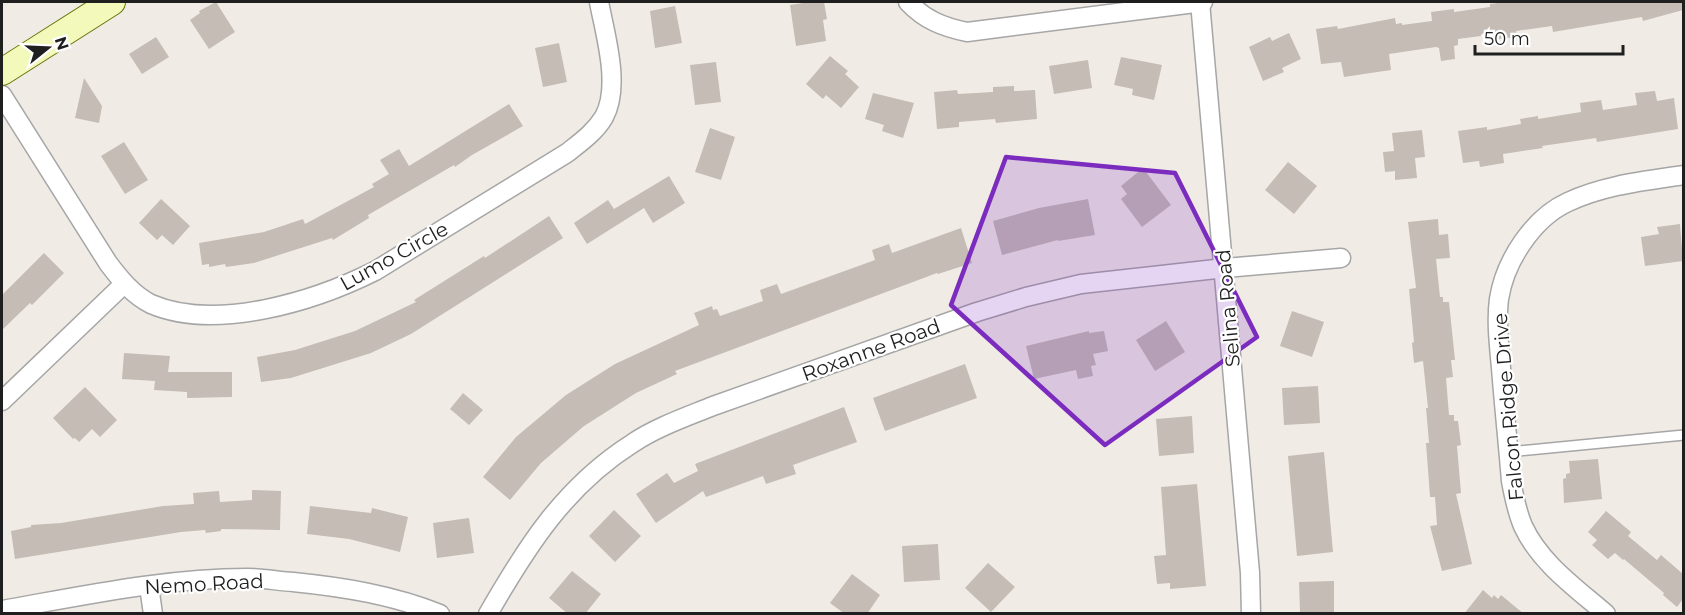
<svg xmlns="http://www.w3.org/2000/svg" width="1685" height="615" viewBox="0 0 1685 615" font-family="Montserrat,sans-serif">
<rect width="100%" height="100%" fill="#f0ece5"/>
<g fill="#c4bcb5">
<polygon points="216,2 235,32 209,49 190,20 200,13 199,11"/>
<polygon points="810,2 824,2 827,19 823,20 826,41 796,46 790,5"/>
<polygon points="1506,2 1683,2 1683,10 1643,21 1642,17 1553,32 1552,26 1516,31 1517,37 1497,39 1496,34 1458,39 1458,45 1454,46 1455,59 1441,61 1439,48 1436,47 1389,54 1391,70 1344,77 1341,62 1321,64 1316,29 1337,26 1338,29 1395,18 1396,24 1402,23 1402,25 1432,21 1431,12 1454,9 1454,12 1490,7 1490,4"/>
<polygon points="675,6 682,43 655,48 650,11"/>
<polygon points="1289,33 1301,59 1282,68 1284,72 1263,81 1249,47 1270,37 1272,41"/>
<polygon points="156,37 169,57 142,74 129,54"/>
<polygon points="559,43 567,82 543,87 535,48"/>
<polygon points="830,56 848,71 845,74 859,87 841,108 826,95 823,99 806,84"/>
<polygon points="1121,57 1162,65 1154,100 1132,95 1133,89 1114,85"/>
<polygon points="1088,60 1092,88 1054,94 1049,66"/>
<polygon points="716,62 721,102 695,105 690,65"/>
<polygon points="84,78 102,106 99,123 75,118"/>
<polygon points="1014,86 1014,91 1035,90 1037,119 996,123 995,119 959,122 959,127 937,129 934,92 957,90 958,94 993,92 993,87"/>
<polygon points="1655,91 1657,101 1674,98 1678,129 1597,142 1596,138 1542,146 1543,148 1503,154 1504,163 1480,167 1479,161 1463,163 1458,131 1487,127 1487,130 1521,124 1520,119 1538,116 1538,119 1581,112 1580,103 1601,100 1603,110 1637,105 1635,93"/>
<polygon points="873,93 914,103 903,138 882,131 884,125 865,119"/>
<polygon points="509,104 523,126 472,155 455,167 454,165 368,215 369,218 333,240 332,238 254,263 226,267 225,264 209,267 209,264 202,265 199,243 264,232 303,219 305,224 374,187 372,184 389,174 380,160 399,149 409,166"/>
<polygon points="710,128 735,137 721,180 695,172"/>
<polygon points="1422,130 1425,157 1415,158 1417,178 1395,180 1395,171 1385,172 1383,152 1394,151 1392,133"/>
<polygon points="124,142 148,180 125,194 101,156"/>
<polygon points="1288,162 1317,186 1294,214 1265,190"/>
<polygon points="1143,168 1171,205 1142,227 1121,199 1127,194 1121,186"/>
<polygon points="669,176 685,203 653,223 644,208 587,244 574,223 608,200 614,209"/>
<polygon points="161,199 190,226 173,245 162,235 157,240 139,223"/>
<polygon points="1088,199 1095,235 1058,241 1058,240 1002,255 993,221 1039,208"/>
<polygon points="549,216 563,238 411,334 371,353 291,378 261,382 257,357 295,350 355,331 416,302 414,300 484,256 485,258"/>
<polygon points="1438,219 1439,235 1448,234 1450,258 1436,259 1440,297 1443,297 1443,302 1449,302 1455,360 1451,360 1453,377 1446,378 1449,415 1454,415 1454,421 1458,421 1461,445 1457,446 1461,493 1456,494 1472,564 1442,571 1430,526 1437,525 1435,497 1430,497 1426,443 1429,443 1426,408 1428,408 1423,361 1414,363 1412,343 1414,342 1409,289 1416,288 1408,222"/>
<polygon points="1680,224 1683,261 1645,266 1641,237 1659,234 1657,227"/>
<polygon points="961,228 972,263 938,274 937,273 675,371 677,374 636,393 584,426 541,463 510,500 483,477 516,437 566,395 615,364 699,325 694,313 712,306 713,310 717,309 720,316 763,301 760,290 777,284 781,294 875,260 872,250 889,244 892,253"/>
<polygon points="44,253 64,273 32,305 30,303 2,330 2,295"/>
<polygon points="1292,311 1324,322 1312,357 1280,346"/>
<polygon points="1166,321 1185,352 1155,371 1136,340"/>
<polygon points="1089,331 1089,333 1104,331 1108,351 1093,354 1096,365 1091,366 1093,376 1078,379 1076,370 1034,379 1026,346"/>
<polygon points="124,353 170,356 168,372 232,372 232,397 187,398 187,392 154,390 155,381 122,379"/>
<polygon points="965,364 977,398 885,431 873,398"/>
<polygon points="1318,386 1320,423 1284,425 1282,388"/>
<polygon points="85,387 117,420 100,437 92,429 79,442 75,438 73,439 53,418"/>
<polygon points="463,393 483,410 469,425 450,409"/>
<polygon points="844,407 857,442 793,465 796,474 766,484 763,476 706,497 703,491 656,523 636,494 667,473 674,483 698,471 695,464"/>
<polygon points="1192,416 1194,453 1159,456 1156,419"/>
<polygon points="1324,452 1333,552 1297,556 1288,456"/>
<polygon points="1598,459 1602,499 1564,503 1563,479 1566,478 1566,474 1570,473 1569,461"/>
<polygon points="1197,484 1206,586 1170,589 1170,583 1157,584 1154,556 1166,555 1161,487"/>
<polygon points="252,490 281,491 280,530 221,529 221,531 206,533 205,530 181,532 15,559 11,531 31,527 31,525 61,523 163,506 194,504 193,493 219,491 220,502 252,500"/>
<polygon points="310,506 371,513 372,508 408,517 400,552 349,539 307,534"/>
<polygon points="614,510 641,536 615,562 589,536"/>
<polygon points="1606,511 1631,532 1628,536 1657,560 1661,555 1683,574 1683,599 1677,607 1663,595 1664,593 1624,559 1623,560 1615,553 1608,559 1592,545 1597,540 1588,532"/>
<polygon points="469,518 474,553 437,558 433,523"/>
<polygon points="938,544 940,580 904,582 902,546"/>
<polygon points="988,563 1015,587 991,612 965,588"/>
<polygon points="572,571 601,594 585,614 568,614 549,598"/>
<polygon points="852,574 880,595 867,614 845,614 830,603"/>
<polygon points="1334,581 1334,614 1300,614 1299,582"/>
<polygon points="1483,590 1492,598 1494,595 1498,599 1501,595 1524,614 1464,614"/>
</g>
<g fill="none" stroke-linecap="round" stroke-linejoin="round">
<defs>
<polyline id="lane" points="1508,452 1684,435"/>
<g id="street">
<path d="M908,2C925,20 943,27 967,32L1203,2"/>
<polyline points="1200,2 1250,573 1251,614"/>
<path d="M2,95L108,263C120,279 133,295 151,304C216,332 315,301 375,271L567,153C581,142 595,132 604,117C621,86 605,34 599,2"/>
<polyline points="2,401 124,284"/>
<polyline points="149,586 153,614"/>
<path d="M2,610C82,596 165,578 247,578C262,578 278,581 293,582C343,587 393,595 440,614"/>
<path d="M488,614C527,546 565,486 633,443C657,427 686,417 713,406L977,312L1026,297L1081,284L1225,268L1341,258"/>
<path d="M1606,614C1576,588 1540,563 1523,526C1517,512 1514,497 1511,481C1508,444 1504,406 1501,368C1499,346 1496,321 1499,299C1505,261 1533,218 1568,202C1604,185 1644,181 1684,175"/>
</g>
<polyline id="secondary" points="2,72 112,2"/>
</defs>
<use href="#lane" stroke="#a6a6a6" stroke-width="12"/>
<use href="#street" stroke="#a6a6a6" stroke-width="21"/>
<use href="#secondary" stroke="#667507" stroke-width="28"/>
<use href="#lane" stroke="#fff" stroke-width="9"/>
<use href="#street" stroke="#fff" stroke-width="18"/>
<use href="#secondary" stroke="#f3f8bb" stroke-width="26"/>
</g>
<path fill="#7b2cbf" fill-opacity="0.2" stroke="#7b2cbf" stroke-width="4.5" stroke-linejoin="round" d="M1006,157L1175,173L1257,337L1105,445L951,305Z"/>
<g text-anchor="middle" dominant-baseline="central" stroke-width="4.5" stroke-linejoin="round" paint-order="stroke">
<g font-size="20" fill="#1f1f1f" stroke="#fff">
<text transform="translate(394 256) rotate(-29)">Lumo Circle</text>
<text transform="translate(1228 308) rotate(-95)">Selina Road</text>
<text transform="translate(871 350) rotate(-20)">Roxanne Road</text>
<text transform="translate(1508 407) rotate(-95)">Falcon Ridge Drive</text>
<text transform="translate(204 584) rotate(-3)">Nemo Road</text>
</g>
</g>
<rect width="1685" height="615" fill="none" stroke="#1f1f1f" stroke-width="6"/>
<g transform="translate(48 48) rotate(72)" stroke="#ffffff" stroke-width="4.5" paint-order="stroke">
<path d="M0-4.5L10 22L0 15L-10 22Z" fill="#1f1f1f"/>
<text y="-9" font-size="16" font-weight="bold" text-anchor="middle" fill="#1f1f1f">N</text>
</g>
<path d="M1475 45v9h148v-9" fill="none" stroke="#1f1f1f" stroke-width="3"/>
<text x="1484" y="45" font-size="18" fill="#1f1f1f" stroke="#ffffff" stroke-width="4.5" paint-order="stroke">50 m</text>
</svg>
